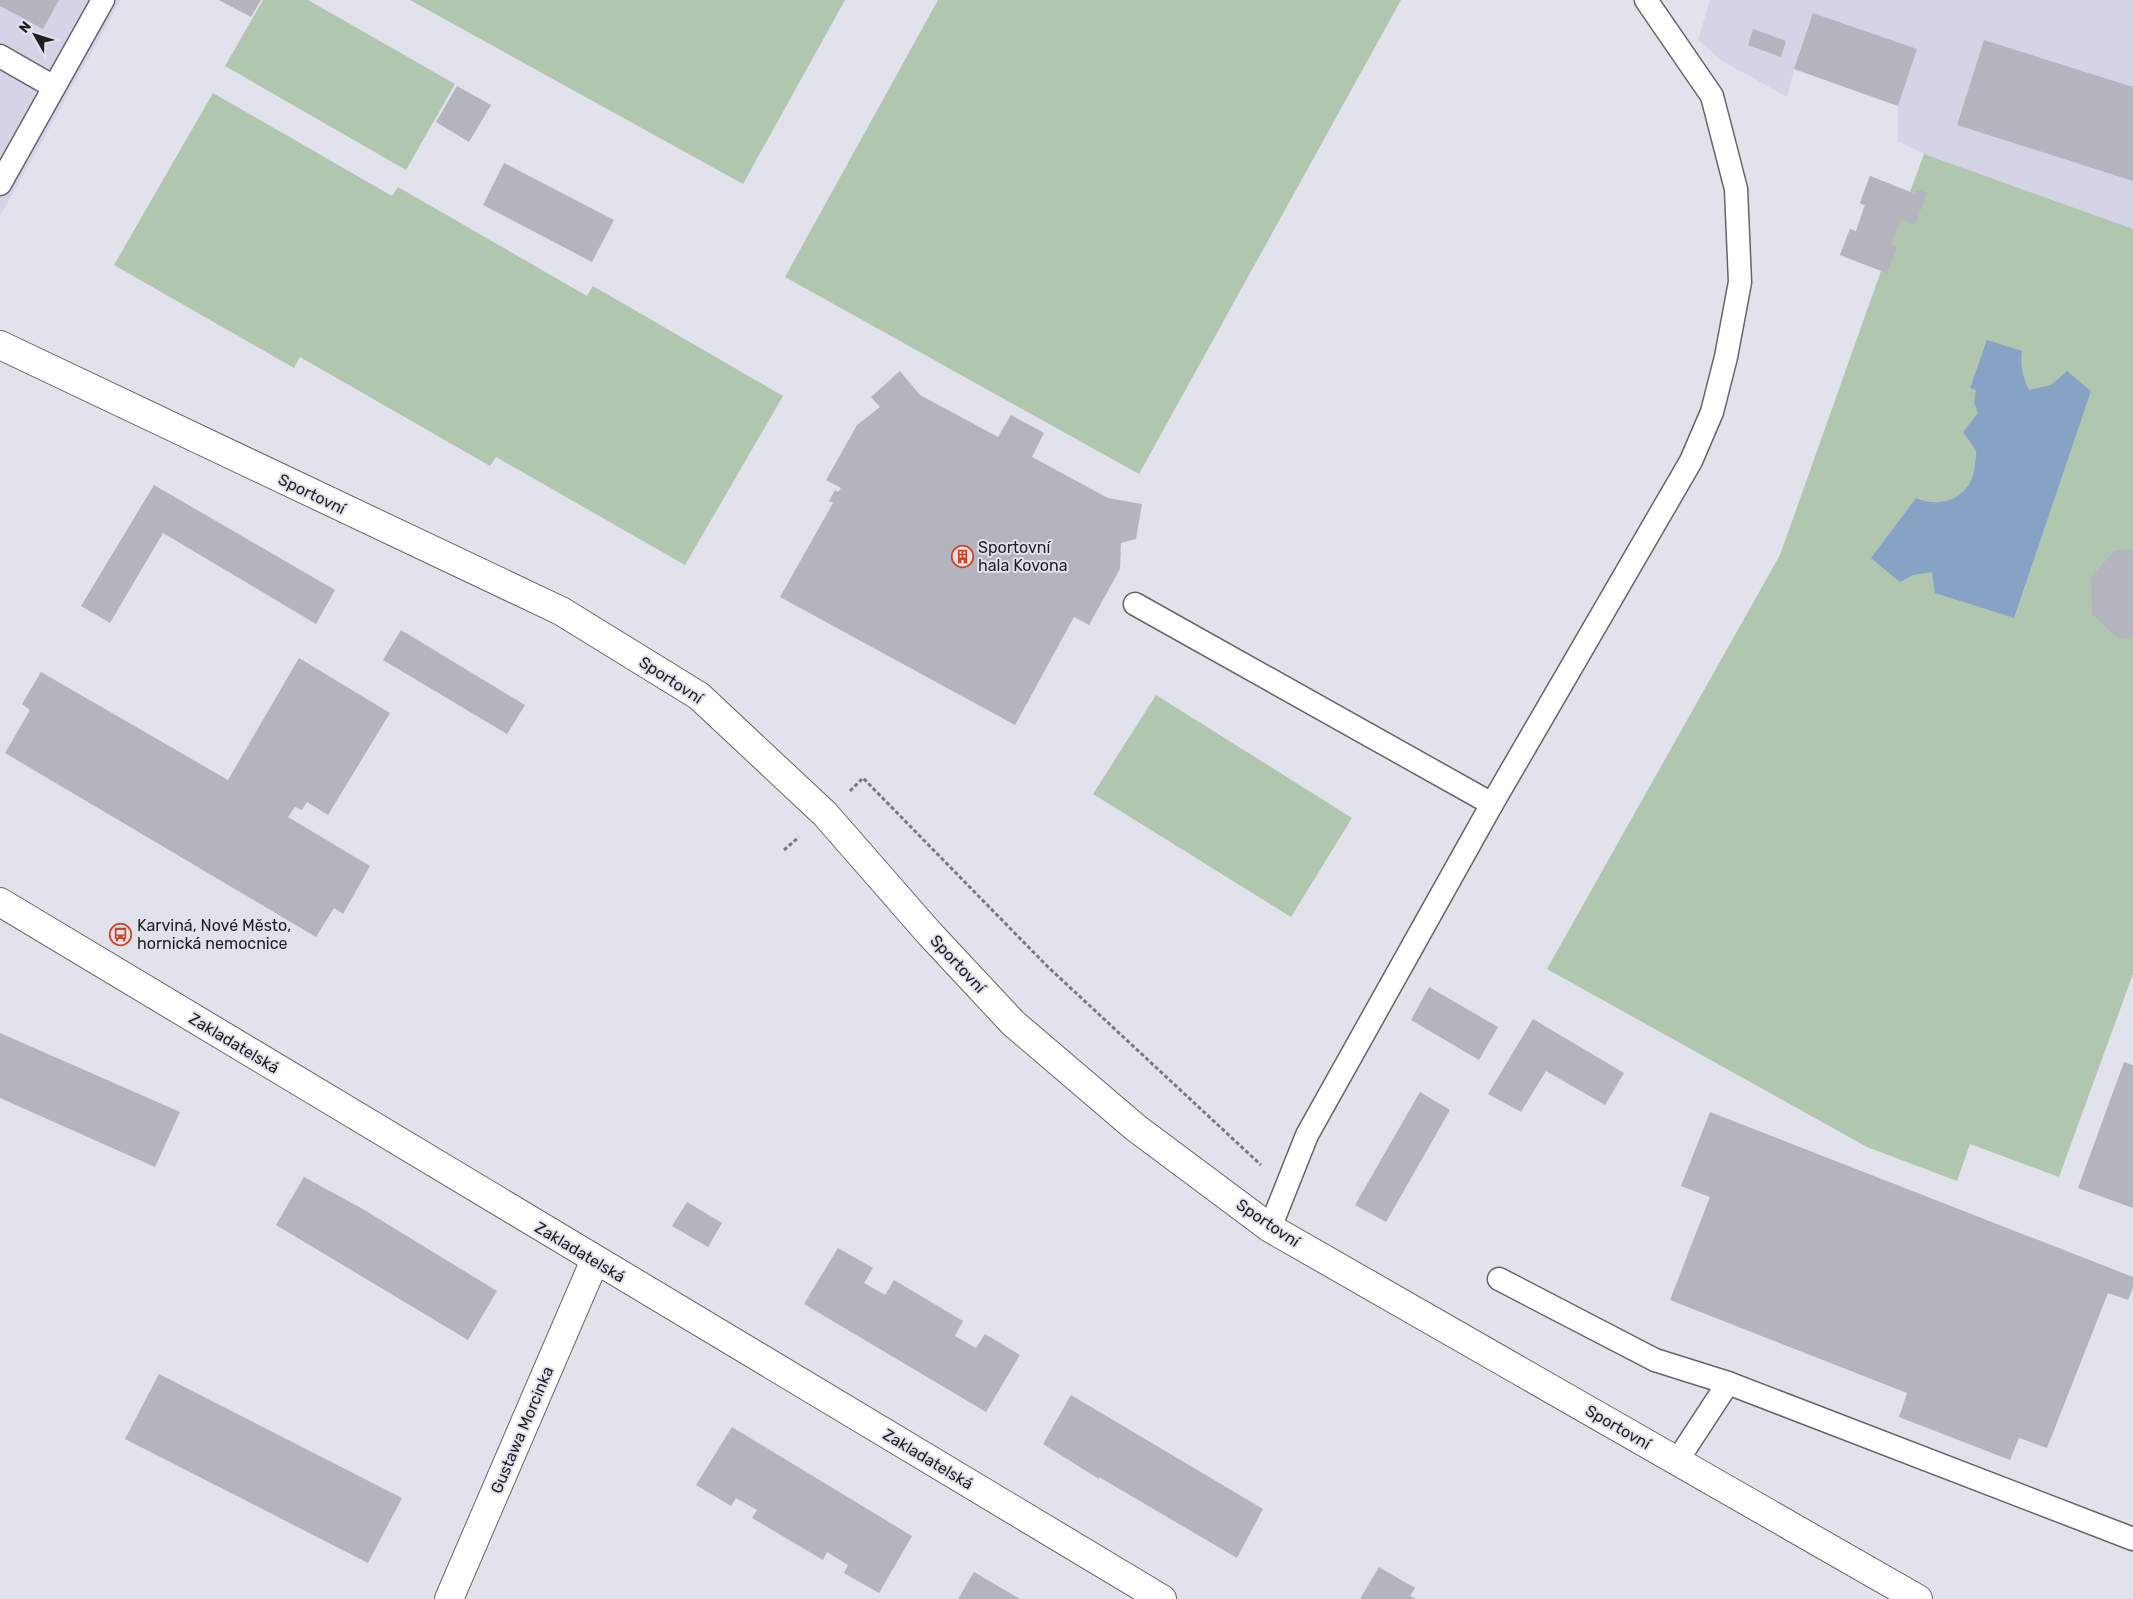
<svg xmlns="http://www.w3.org/2000/svg" width="2133" height="1599" viewBox="0 0 2133 1599" font-family="Rubik,sans-serif">
<rect width="100%" height="100%" fill="#e2e2ed"/>
<g fill="#d5d4e7">
<polygon points="0,0 121,0 0,216"/>
<polygon points="1710,0 2133,0 2133,230 1924,154 1898,141 1898,106 1794,69 1787,97 1722,61 1698,40"/>
</g>
<g fill="#b0c6ae">
<polygon points="263,0 308,0 455,84 406,170 225,66"/>
<polygon points="410,0 845,0 743,184"/>
<polygon points="938,0 1401,0 1139,474 785,277"/>
<polygon points="213,93 392,196 398,187 587,296 593,286 783,396 685,565 496,457 490,466 300,357 294,368 114,265"/>
<polygon points="1924,154 2133,229 2133,974 2059,1177 1970,1144 1957,1181 1867,1147 1547,969 1780,555 1881,271 1840,255 1850,229 1856,231 1865,205 1860,203 1870,176 1910,192"/>
<polygon points="1156,695 1352,818 1291,917 1093,794"/>
</g>
<path fill="#86a3c5" d="M1987,340L2022,351C2020,366 2023,377 2029,390L2051,385L2067,371L2091,391L2014,618L1935,593L1932,572L1913,575L1900,582L1871,558L1916,498C1944,510 1973,496 1975,464C1975,461 1977,455 1976,452C1974,446 1967,438 1963,432L1978,413L1974,402L1976,390L1970,388Z"/>
<g fill="#b4b4be">
<polygon points="0,0 59,0 43,29 0,6"/>
<polygon points="219,0 261,0 251,17"/>
<polygon points="1813,13 1917,49 1898,106 1794,69"/>
<polygon points="1753,29 1786,41 1781,57 1748,45"/>
<polygon points="1984,40 2133,87 2133,181 1957,125"/>
<polygon points="457,86 491,105 469,142 436,122"/>
<polygon points="504,163 614,220 592,262 483,205"/>
<polygon points="1870,176 1915,194 1917,189 1927,193 1915,225 1901,219 1891,245 1897,247 1887,273 1840,255 1850,229 1856,232 1865,205 1860,203"/>
<polygon points="900,371 920,395 998,437 1011,415 1044,433 1032,457 1108,498 1142,504 1136,539 1121,543 1120,569 1089,625 1074,617 1015,725 780,597 833,503 829,501 835,490 838,492 841,488 826,480 857,425 880,407 871,397"/>
<polygon points="154,485 335,590 316,624 163,533 110,623 81,606"/>
<polygon points="2115,550 2133,550 2133,638 2119,639 2092,614 2091,577"/>
<polygon points="401,630 525,705 507,734 383,660"/>
<polygon points="299,658 390,713 328,815 307,802 302,810 295,807 288,817 370,866 343,914 334,908 316,937 5,753 30,710 22,704 41,672 228,780"/>
<polygon points="1429,987 1498,1027 1479,1060 1411,1020"/>
<polygon points="1533,1019 1624,1073 1605,1105 1546,1071 1521,1112 1488,1094"/>
<polygon points="0,1033 180,1112 155,1167 0,1098"/>
<polygon points="2124,1062 2133,1065 2133,1208 2078,1188"/>
<polygon points="1420,1092 1450,1110 1386,1222 1355,1205"/>
<polygon points="1710,1112 2133,1277 2133,1288 2128,1300 2108,1293 2047,1448 2019,1438 2010,1460 1899,1417 1907,1393 1670,1300 1710,1197 1681,1186"/>
<polygon points="304,1177 361,1208 497,1291 468,1340 276,1225"/>
<polygon points="687,1202 722,1223 708,1247 672,1226"/>
<polygon points="838,1248 873,1268 864,1283 885,1295 894,1280 963,1321 955,1336 976,1348 985,1334 1020,1355 986,1412 804,1304"/>
<polygon points="159,1374 402,1498 368,1563 125,1439"/>
<polygon points="1071,1395 1263,1509 1237,1558 1099,1477 1099,1479 1043,1444"/>
<polygon points="732,1427 912,1536 879,1593 844,1573 848,1565 827,1552 823,1560 752,1518 757,1510 736,1498 731,1506 696,1485"/>
<polygon points="1379,1567 1415,1588 1410,1596 1416,1599 1360,1599"/>
<polygon points="974,1572 1020,1599 958,1599"/>
</g>
<g fill="none" stroke-linecap="round" stroke-linejoin="round">
<defs>
<g id="service">
<polyline points="0,56 54,87"/>
<polyline points="0,184 103,0"/>
<polyline points="1135,604 1492,804"/>
<polyline points="1270,1228 1307,1135 1492,804 1691,461 1712,412 1726,357 1740,282 1736,189 1712,96 1646,0"/>
<polyline points="1499,1279 1655,1360 1728,1383 2133,1539"/>
<polyline points="1677,1461 1728,1383"/>
</g>
<g id="minor">
<polyline points="0,345 561,611 699,696 825,814 929,933 1013,1023 1136,1128 1270,1228 1918,1599"/>
<polyline points="0,902 1162,1599"/>
<polyline points="449,1599 595,1260"/>
</g>
</defs>
<use href="#service" stroke="#64646d" stroke-width="25"/>
<use href="#minor" stroke="#64646d" stroke-width="30"/>
<g stroke="#78787f" stroke-width="3" stroke-dasharray="4 2.5" stroke-linecap="butt">
<polyline points="850,791 863,778 1047,966 1261,1165"/>
<polyline points="784,850 799,837"/>
</g>
<use href="#service" stroke="#fff" stroke-width="22"/>
<use href="#minor" stroke="#fff" stroke-width="28"/>
</g>
<defs>
<symbol id="building-ring" viewBox="-11 -11 22 22"><circle r="9.5" fill="#e2e2ed" stroke="#cf4524" stroke-width="1.5"/><path d="M-4-6H4V6H1V3H-1V6H-4ZM-2.5-4.3h1.7v1.8h-1.7ZM.8-4.3h1.7v1.8H.8ZM-2.5-1h1.7V.8h-1.7ZM.8-1h1.7V.8H.8Z" fill="#cf4524"/></symbol>
<symbol id="bus-ring" viewBox="-11 -11 22 22"><circle r="9.5" fill="#e2e2ed" stroke="#cf4524" stroke-width="1.5"/><path d="M-5-6H5V4H4V6H2V4H-2V6H-4V4H-5ZM-3.5-4V0h7V-4ZM-3.5 1.2v1.5H-2V1.2ZM2 1.2v1.5H3.5V1.2Z" fill="#cf4524"/></symbol>
</defs>
<g fill-rule="evenodd">
<use href="#building-ring" x="950" y="544" width="25" height="25"/>
<use href="#bus-ring" x="108" y="922" width="25" height="25"/>
</g>
<g text-anchor="middle" dominant-baseline="central" stroke-width="4" stroke-linejoin="round" paint-order="stroke">
<g font-size="16" fill="#1f1f23" stroke="#e2e2ed">
<text transform="translate(312 494) rotate(26)">Sportovní</text>
<text transform="translate(671 680) rotate(33)">Sportovní</text>
<text transform="translate(958 964) rotate(47)">Sportovní</text>
<text transform="translate(234 1043) rotate(31)">Zakladatelská</text>
<text transform="translate(1268 1223) rotate(34)">Sportovní</text>
<text transform="translate(580 1252) rotate(31)">Zakladatelská</text>
<text transform="translate(1618 1427) rotate(30)">Sportovní</text>
<text transform="translate(522 1430) rotate(-67)">Gustawa Morcinka</text>
<text transform="translate(928 1459) rotate(31)">Zakladatelská</text>
</g>
<g font-size="16" fill="#1f1f23" stroke="#e2e2ed" text-anchor="start">
<text x="978" y="547">Sportovní<tspan x="978" dy="18">hala Kovona</tspan></text>
<text x="137" y="925">Karviná, Nové Město,<tspan x="137" dy="18">hornická nemocnice</tspan></text>
</g>
</g>
<g transform="translate(35 35) rotate(309)" stroke="#e2e2ed" stroke-width="4" paint-order="stroke">
<path d="M0-4L9 19L0 12L-9 19Z" fill="#1f1f23"/>
<text y="-8" font-size="14" font-weight="bold" text-anchor="middle" fill="#1f1f23">N</text>
</g>
</svg>
